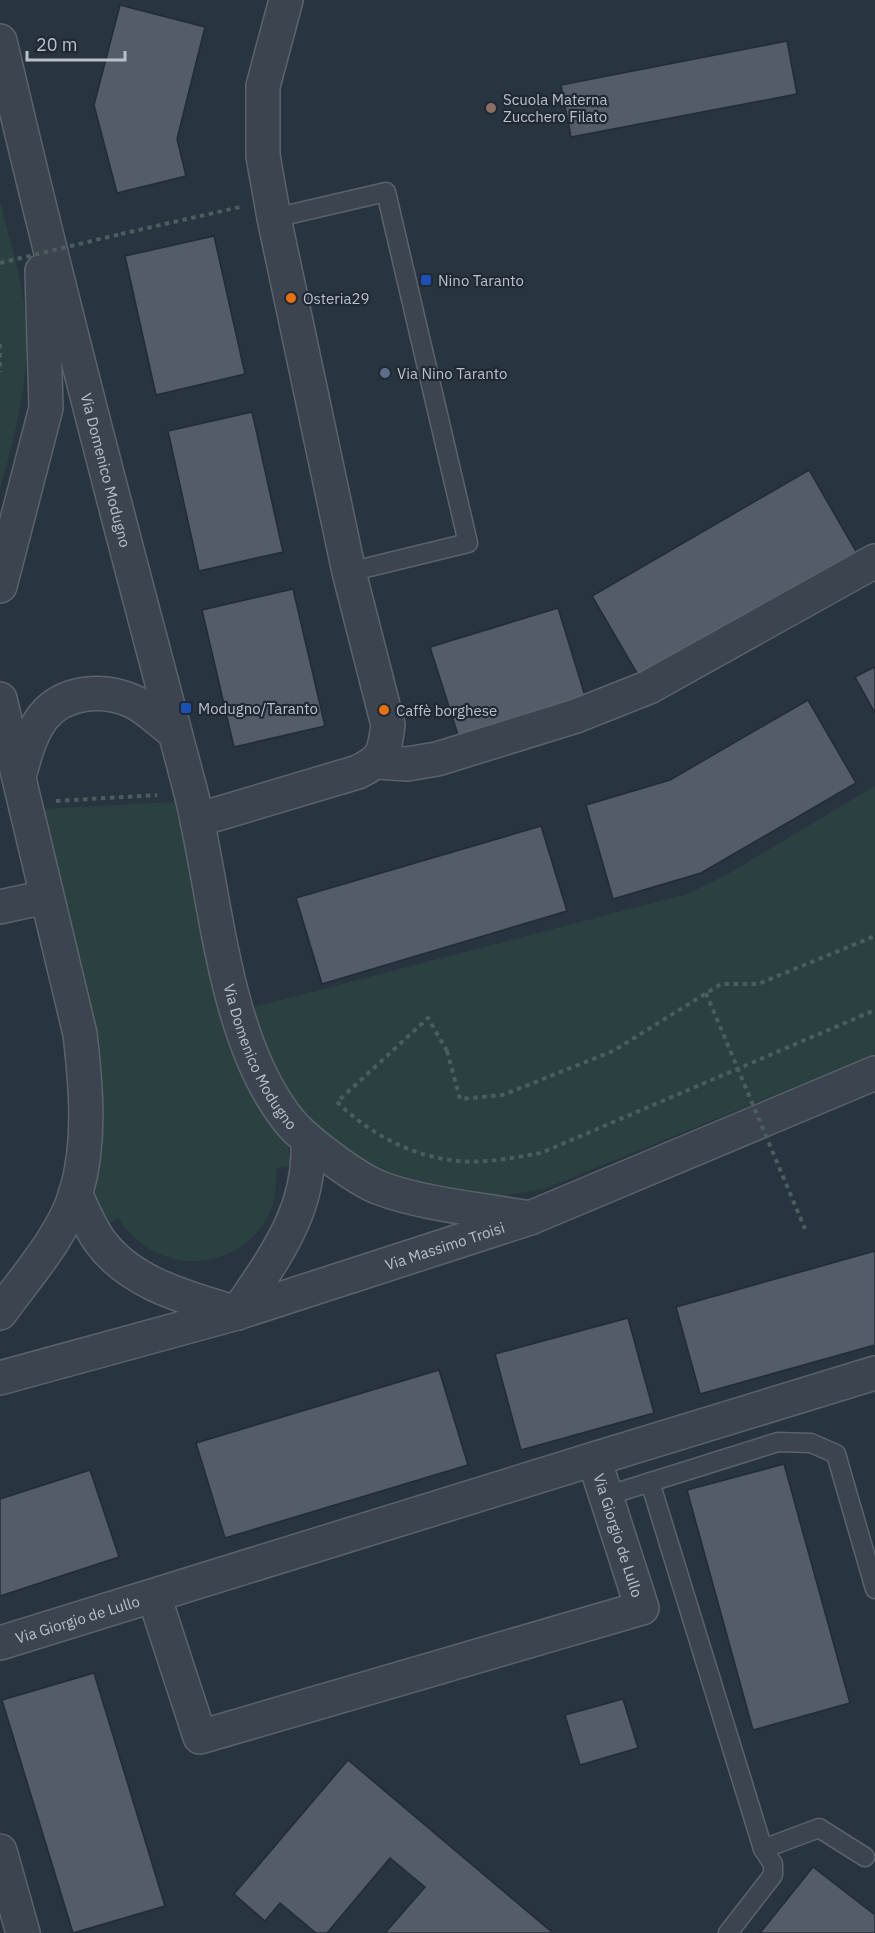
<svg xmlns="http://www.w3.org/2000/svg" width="875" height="1933" viewBox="0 0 875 1933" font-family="'IBM Plex Sans',sans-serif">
<rect width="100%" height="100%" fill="#28343f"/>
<g fill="#2b4141">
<path d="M0,200C8,234 19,269 24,303C34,366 16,430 0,490Z"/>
<polygon points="875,786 875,1054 544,1189 494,1197 432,1193 351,1159 304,1116 269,1066 254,1007 687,894 726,875"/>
<path d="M174,802L233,1053L287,1142L291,1166L277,1168C276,1186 276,1203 267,1218C233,1277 153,1274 118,1218L107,1225L100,1215L94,1194L42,809Z"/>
</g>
<g fill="#525d69" stroke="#232c36" stroke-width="1.5">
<polygon points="120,5 205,27 177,139 186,176 117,193 94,105"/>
<polygon points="787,41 797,94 571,137 561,85"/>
<polygon points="214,236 245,374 156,395 125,256"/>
<polygon points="252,412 283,552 199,571 168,431"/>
<polygon points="809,470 858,555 641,680 592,596"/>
<polygon points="293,589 325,726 234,747 202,610"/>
<polygon points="558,608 586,699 459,738 430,647"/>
<polygon points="875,667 875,713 855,677"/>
<polygon points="808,700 856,783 701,873 613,899 586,805 670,780"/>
<polygon points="541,826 567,911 322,984 296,898"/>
<polygon points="875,1251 875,1345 700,1394 676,1307"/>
<polygon points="628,1318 654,1413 521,1450 495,1354"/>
<polygon points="439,1370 468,1465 225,1538 196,1443"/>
<polygon points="784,1464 850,1703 753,1730 687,1490"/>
<polygon points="90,1470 119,1557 0,1596 0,1499"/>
<polygon points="94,1673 165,1906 73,1933 2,1700"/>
<polygon points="623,1699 638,1748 580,1765 565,1715"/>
<polygon points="348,1760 553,1933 385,1933 425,1887 390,1858 327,1933 316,1933 280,1903 265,1921 234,1894"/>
<polygon points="813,1867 875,1915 875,1933 760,1933"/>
</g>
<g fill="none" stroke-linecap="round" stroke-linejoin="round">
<defs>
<g id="service">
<polyline points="274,218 386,192 468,543 349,572"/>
<polyline points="650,1482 763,1849 773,1864 773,1875 728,1933"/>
<polyline points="606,1496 778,1442 811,1443 836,1454 875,1589"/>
<polyline points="763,1849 819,1828 865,1857"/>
</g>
<g id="minor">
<path id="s1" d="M0,41C58,290 123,537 189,785C216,888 221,1032 286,1117C301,1138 356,1179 380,1188C421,1204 486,1210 530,1218"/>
<polyline points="0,586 46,408 42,271"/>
<path d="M0,699L80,1034C86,1086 91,1142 76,1193C63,1236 26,1277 0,1313"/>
<polyline points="378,762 407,764 437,759 576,716 649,687 875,561"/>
<path d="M19,776C25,756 30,734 43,717C64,691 103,688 132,701C146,707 160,722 173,731"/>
<path d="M197,820L358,772C384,759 384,753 388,725L349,572L274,218L263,156V86L286,0"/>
<polyline points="0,907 46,897"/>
<path d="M75,1194C83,1209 89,1226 99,1240C130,1284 188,1298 237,1313"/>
<path d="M237,1313C274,1258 311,1211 308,1142"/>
<path id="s2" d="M0,1378L237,1313L530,1218L875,1073"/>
<polyline points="594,1459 875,1373"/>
<path id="s3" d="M0,1643L594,1459L642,1608L200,1737L154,1596"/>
<polyline points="0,1851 23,1933"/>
</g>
</defs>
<use href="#service" stroke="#5a636c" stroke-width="21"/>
<use href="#minor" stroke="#5a636c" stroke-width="36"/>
<g stroke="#4a5d5f" stroke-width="4" stroke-dasharray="4.5 4.5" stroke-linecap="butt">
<polyline points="121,234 240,207"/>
<polyline points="0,344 0,372"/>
<polyline points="56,801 157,795"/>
<path d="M447,1051L428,1018L337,1102C376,1140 430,1166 486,1161C504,1160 523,1156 541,1153L875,1010"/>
<polyline points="447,1051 460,1099 503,1095 613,1051 721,984 758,984 875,936"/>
</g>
<use href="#service" stroke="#3c454f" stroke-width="18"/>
<use href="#minor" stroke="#3c454f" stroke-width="33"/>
<g stroke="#4a5d5f" stroke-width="4" stroke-dasharray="4.5 4.5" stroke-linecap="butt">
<polyline points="0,263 121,234"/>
<polyline points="706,993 805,1229"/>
</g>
</g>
<circle fill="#8d6e63" stroke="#212a34" stroke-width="2" cx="491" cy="108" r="6"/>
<g fill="#1a4fb4" stroke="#212a34" stroke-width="2">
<rect x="420" y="274" width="12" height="12" rx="3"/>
<rect x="180" y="702" width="12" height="12" rx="3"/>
</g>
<g fill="#e8710a" stroke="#212a34" stroke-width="2">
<circle cx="291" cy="298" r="6"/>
<circle cx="384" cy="710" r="6"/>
</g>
<circle fill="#5c6f8a" stroke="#212a34" stroke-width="2" cx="385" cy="373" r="6"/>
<g text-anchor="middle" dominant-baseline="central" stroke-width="4.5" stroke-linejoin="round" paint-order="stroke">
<g font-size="15" fill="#b9c0c9" stroke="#212a34" text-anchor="start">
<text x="503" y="99">Scuola Materna<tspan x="503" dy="17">Zucchero Filato</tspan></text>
<text x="438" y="280">Nino Taranto</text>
<text x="303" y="298">Osteria29</text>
<text x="397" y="373">Via Nino Taranto</text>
<text x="198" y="708">Modugno/Taranto</text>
<text x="396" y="710">Caffè borghese</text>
</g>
<g font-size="15" fill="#b9c0c9" stroke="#212a34">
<text stroke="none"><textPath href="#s1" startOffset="442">Via Domenico Modugno</textPath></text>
<text stroke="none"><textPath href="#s1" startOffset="1050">Via Domenico Modugno</textPath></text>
<text stroke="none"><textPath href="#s2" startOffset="464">Via Massimo Troisi</textPath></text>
<text stroke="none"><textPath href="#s3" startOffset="702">Via Giorgio de Lullo</textPath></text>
<text stroke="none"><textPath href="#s3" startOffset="81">Via Giorgio de Lullo</textPath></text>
</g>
</g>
<path d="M27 51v9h98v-9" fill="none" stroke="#b9c0c9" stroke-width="3"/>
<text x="36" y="51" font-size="18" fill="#b9c0c9" stroke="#212a34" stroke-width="4.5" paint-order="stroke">20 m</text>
</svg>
